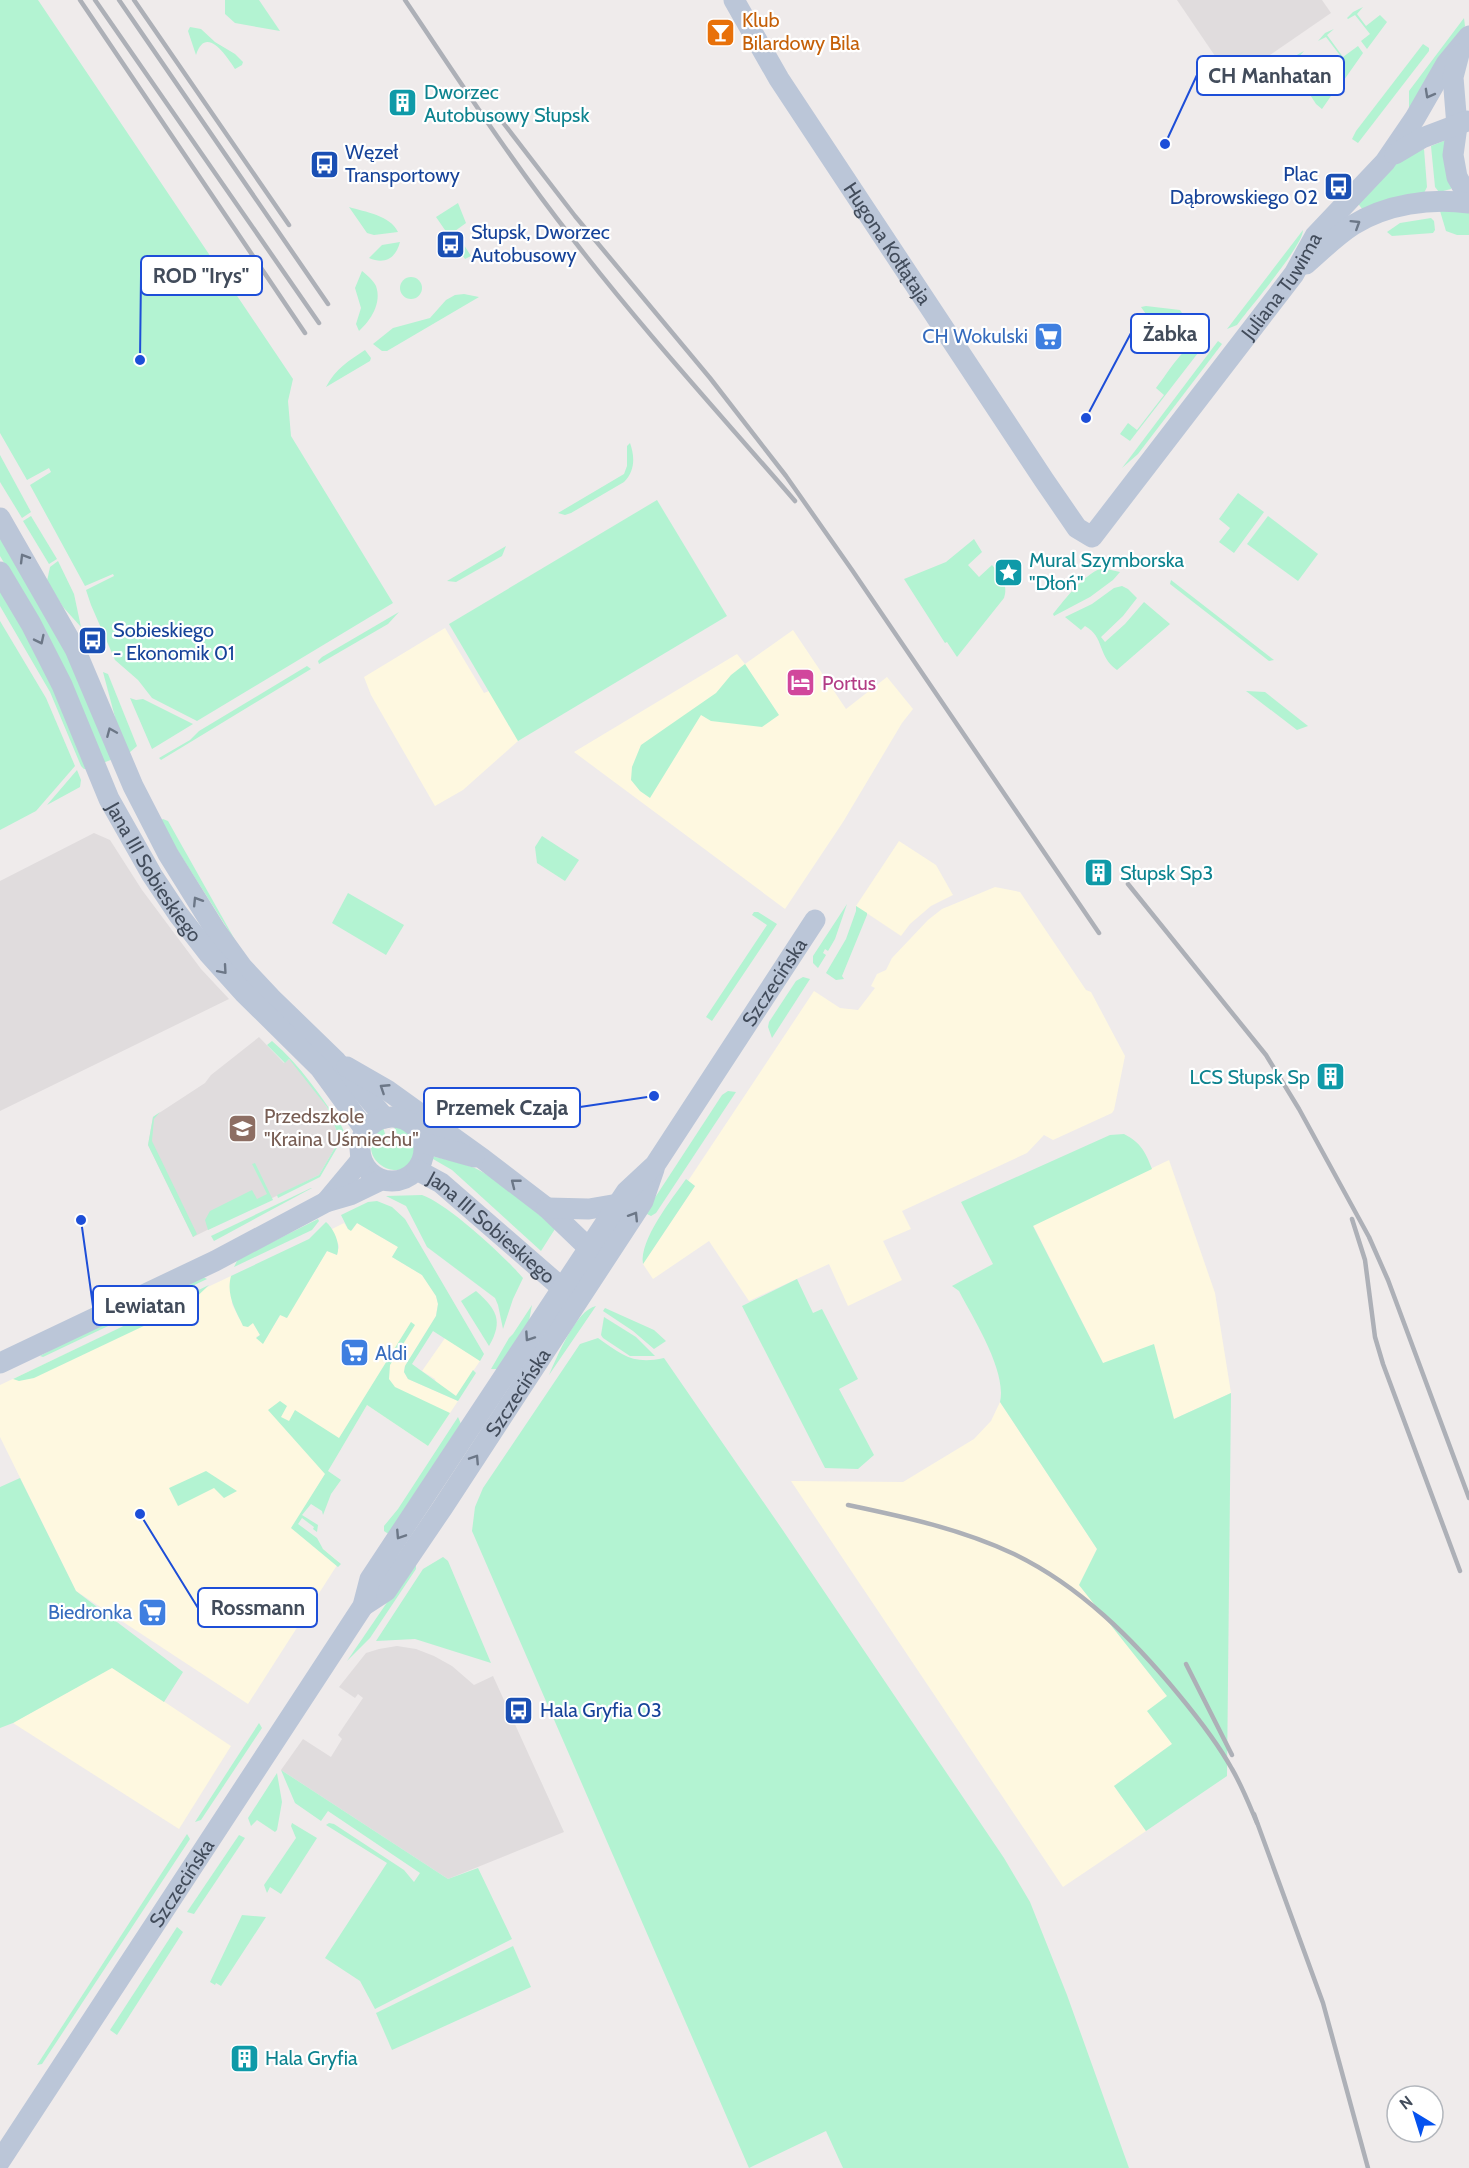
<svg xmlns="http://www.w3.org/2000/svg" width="1469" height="2168" viewBox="0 0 1469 2168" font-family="Cabin,sans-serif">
<rect width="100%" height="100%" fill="#efebeb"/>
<g fill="#fef8e0">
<polygon points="445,628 484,693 489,691 518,741 463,790 435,806 371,695 364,677"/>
<polygon points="793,630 846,709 887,677 913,709 902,723 843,822 785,909 574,752 737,654 745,664"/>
<polygon points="899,841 936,865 953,895 931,906 910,924 901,936 856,906"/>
<polygon points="995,887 1020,892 1086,990 1091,992 1125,1056 1114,1110 1112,1113 1053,1140 1044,1135 1027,1153 902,1211 911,1229 883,1241 902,1280 848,1306 829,1264 749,1301 709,1241 653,1279 643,1264 695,1186 688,1181 814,991 840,1008 858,1010 875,988 871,986 877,974 886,970 892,958 928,920 942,909"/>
<polygon points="1169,1160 1215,1293 1231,1393 1174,1419 1103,1363 1033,1225"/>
<polygon points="344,1223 348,1229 352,1230 357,1223 398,1247 392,1257 422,1275 436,1296 438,1304 436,1316 405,1366 404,1372 408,1379 458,1401 428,1446 367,1405 294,1525 339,1562 248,1704 76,1591 0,1437 0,1385 231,1276 232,1304 239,1318 245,1326 253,1323 260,1335 256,1337 263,1343 281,1314 286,1318 327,1251 337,1255 339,1246 332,1229"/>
<polygon points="445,1338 480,1361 456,1396 436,1383 435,1379 422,1371"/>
<polygon points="1000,1402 1097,1549 1080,1586 1167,1696 1172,1744 1114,1786 1146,1831 1063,1887 791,1481 903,1482 974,1439 991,1421"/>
<polygon points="112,1667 231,1746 179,1829 13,1723"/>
</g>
<g fill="#e0dcdd">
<polygon points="1177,0 1322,0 1331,13 1232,81"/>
<polygon points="94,833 110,840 142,890 201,969 229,999 0,1111 0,881"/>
<polygon points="259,1037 284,1063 289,1059 305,1077 327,1107 340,1139 319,1175 193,1237 148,1145 153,1117 205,1083 211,1075"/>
<polygon points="397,1646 416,1649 434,1656 452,1666 474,1685 493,1676 564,1832 448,1879 281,1770 303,1739 331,1757 342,1739 338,1735 363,1698 358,1694 355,1698 339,1687 366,1653 379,1649"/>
</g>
<g fill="#b3f3d2">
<polygon points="0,0 38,0 293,379 288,401 291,436 393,603 197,721 152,698 138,680 115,660 91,605 86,590 114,576 113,574 85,586 30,485 51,472 49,468 27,480 0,433"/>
<polygon points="225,0 259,0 280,31 235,23 225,14"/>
<polygon points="1363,7 1357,14 1366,26 1380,15 1387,22 1367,49 1361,41 1370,34 1355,15 1348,19 1347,18 1353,12"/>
<polygon points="1464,18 1465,26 1448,46 1409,111 1409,91"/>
<path d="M190,27L201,29L215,42L235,54L243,62L242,65L235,69C227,57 206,24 196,55L188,31Z"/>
<polygon points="1334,29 1327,35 1343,57 1358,46 1363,53 1344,80 1333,65 1342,58 1326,37 1318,41 1325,33"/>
<polygon points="1423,44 1429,48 1429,51 1358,143 1352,139 1356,131"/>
<polygon points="1304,51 1298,58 1315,81 1330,70 1340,83 1322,109 1316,104 1291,65 1295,56"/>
<polygon points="1446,140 1453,184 1451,189 1439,192 1435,187 1431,146"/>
<polygon points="1424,149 1427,187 1424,193 1363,210 1356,201 1400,158"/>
<polygon points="458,203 466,223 455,231 471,256 465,259 436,217"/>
<path d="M349,207C365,212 390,215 398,232L374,235L367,233Z"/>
<polygon points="1440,211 1461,211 1469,213 1469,235 1457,235 1446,231"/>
<polygon points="1431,218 1434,221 1435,230 1433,233 1392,236 1387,232 1400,223"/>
<path d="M1303,230C1303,246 1249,308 1237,325L1227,329Z"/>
<path d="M400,242C396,258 385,265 369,258L382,245Z"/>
<path d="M362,271C367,275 373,280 376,286C382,303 371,320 359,331L356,324L361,308L355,288Z"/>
<circle cx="411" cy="288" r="11"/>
<polygon points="464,294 479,297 387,351 382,351 373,344 393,328 430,318 446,300 455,295"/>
<path d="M1146,306L1180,310L1184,316L1188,315L1194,324L1197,322L1201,329C1186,333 1177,350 1160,348L1155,342L1162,337L1141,307Z"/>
<path d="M1205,339L1208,340L1130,441L1120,434L1128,423L1137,430L1164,395L1156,388C1169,372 1183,344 1205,339Z"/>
<polygon points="1218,341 1222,344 1138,454 1122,468"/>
<path d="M365,350L371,358L370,361L326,387C335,369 350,360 365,350Z"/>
<path d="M630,443C635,457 635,471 624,482L571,513L565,515L558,513L624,474L627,466V446Z"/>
<polygon points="0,455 31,512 22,518 0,482"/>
<polygon points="1238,493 1264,512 1234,553 1219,542 1230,528 1219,519"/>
<polygon points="657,500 727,616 518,741 449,624"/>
<polygon points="31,516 57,559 49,564 23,521"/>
<polygon points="1268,516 1318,554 1298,581 1247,544"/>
<polygon points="0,535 63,643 113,759 103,763 31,608 0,556"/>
<path d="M974,539L982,552L968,565L979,577L992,565C1000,574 1009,585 1004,598L957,657L947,642L945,643L904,579L946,562Z"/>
<polygon points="506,546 502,556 456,582 447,581"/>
<polygon points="58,561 74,594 81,627 63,607 47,581 50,567"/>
<path d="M1102,568L1120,572L1113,580L1090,597L1054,616L1053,614C1066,598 1083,575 1102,568Z"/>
<polygon points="1171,580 1274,660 1269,661 1170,584"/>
<path d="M1122,586L1128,589L1137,598L1123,616L1101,637L1105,642L1125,624L1144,602L1170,624L1117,670C1097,656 1105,637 1085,626L1081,630L1065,617L1092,604L1114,588Z"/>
<polygon points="0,588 43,665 88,769 84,769 81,766 50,692 0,606"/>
<polygon points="399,612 388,624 319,664 318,661 322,657"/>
<polygon points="0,621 46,698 75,766 36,811 0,830"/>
<polygon points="745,664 779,715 762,727 711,721 701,715 650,798 640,791 631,780 632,767 641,745 716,693 731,675"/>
<polygon points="307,666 311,669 161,760 159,758 190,740 199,731"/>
<polygon points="103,672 108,674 137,746 129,753 116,721"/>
<polygon points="1246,691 1265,692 1308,726 1297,730"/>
<polygon points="130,698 136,700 143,699 193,724 152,749"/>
<polygon points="77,770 81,780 80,787 47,805"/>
<polygon points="163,819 168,821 239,947 159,821"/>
<polygon points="542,836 579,860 565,881 537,863 535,847"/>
<polygon points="348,893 404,925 386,955 332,923"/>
<polygon points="847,904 835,939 828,951 825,949 823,953 826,955 818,968 813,963 813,956"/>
<polygon points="856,906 867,913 867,915 842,976 844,979 836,980 826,973 846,939 856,911"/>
<polygon points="754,912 758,912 777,924 712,1021 706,1017 767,925 752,915"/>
<polygon points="803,977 810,979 772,1038 768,1027 769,1022 796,981"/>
<path d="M272,1041C301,1066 320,1095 342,1127L345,1134L320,1177L278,1198L277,1195L319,1175L340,1139L327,1107L289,1059L285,1063L267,1045Z"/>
<polygon points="728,1091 736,1092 656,1213 651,1216 645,1213 722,1095"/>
<polygon points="160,1112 154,1119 152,1141 197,1234 193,1237 148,1145 153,1117"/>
<path d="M393,1124C408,1124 415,1133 418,1147C409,1196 345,1156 383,1127L388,1144L399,1140Z"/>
<path d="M1124,1134C1141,1143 1145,1151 1152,1169L1033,1226L1103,1363L1154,1344L1174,1419L1231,1393L1227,1776L1146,1831L1114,1786L1172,1744L1147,1711L1167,1696L1079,1585L1097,1549L1000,1402C1007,1371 974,1320 959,1291L952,1286L993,1264L961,1202L1110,1135Z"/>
<path d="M431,1156C444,1159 459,1162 472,1167C494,1175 537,1212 555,1229L541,1251L452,1170L433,1159Z"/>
<polygon points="255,1163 273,1200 208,1230 205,1220 210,1211 252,1190 257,1199 267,1194 252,1164"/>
<path d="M686,1179L695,1186L643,1264C639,1240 672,1199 686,1179Z"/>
<polygon points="312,1188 214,1241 211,1236 311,1188"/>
<path d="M422,1195C448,1204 504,1256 523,1278L513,1299L503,1329L498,1305L495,1298L427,1247L406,1206L386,1196Z"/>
<polygon points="377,1201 392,1207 405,1219 484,1354 480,1361 433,1331 412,1364 456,1396 473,1370 476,1373 458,1401 408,1379 404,1372 405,1366 436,1316 438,1304 436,1296 422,1275 392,1257 398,1247 357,1223 351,1231 348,1229 341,1215 368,1202"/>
<polygon points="318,1219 319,1221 312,1230 234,1267 238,1259"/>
<path d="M326,1222C334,1229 341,1244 337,1255L327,1251L287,1318L280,1315L263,1344L256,1338L260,1335L253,1323L248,1327L243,1326C235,1309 226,1295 231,1276L309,1239Z"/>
<polygon points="203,1277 207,1279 43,1357 40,1356 70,1339"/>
<polygon points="797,1279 813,1313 822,1309 858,1379 839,1389 874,1455 858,1469 825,1468 742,1306"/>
<polygon points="209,1285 188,1305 34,1378 19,1381 13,1379"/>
<path d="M476,1291C496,1309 504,1320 489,1346L461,1301Z"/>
<polygon points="532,1305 529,1321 498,1369 491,1369 509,1338 513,1334"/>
<path d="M596,1306L549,1375C557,1357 576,1310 596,1306Z"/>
<polygon points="605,1308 654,1330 666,1341 654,1349 633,1331 603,1311"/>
<polygon points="604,1317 636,1337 655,1356 630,1356 603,1338 601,1335"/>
<polygon points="411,1322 415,1325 390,1365 389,1379 395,1387 450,1413 428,1446 367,1405 328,1471 341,1480 331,1494 323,1515 322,1511 311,1504 302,1515 318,1525 317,1532 313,1529 314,1527 302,1518 298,1524 317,1538 323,1549 341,1564 338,1567 291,1528 325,1474 268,1410 280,1401 287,1406 281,1417 289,1421 295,1410 339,1438"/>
<path d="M598,1338C622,1355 633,1365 664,1358L782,1529L1004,1858L1030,1902L1067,1995L1129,2168H843L826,2131L749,2168L472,1531L475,1507L483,1488L580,1344Z"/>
<polygon points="458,1417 461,1424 390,1535 384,1531 384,1526 398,1509"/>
<polygon points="206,1471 237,1491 224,1498 214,1488 178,1506 169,1488"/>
<polygon points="20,1478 76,1591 183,1672 164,1702 112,1668 13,1723 0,1728 0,1487"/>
<polygon points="443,1557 448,1561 491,1663 415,1639 376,1641 423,1569"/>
<polygon points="414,1563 416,1564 416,1569 370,1638 347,1661"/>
<polygon points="259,1723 262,1728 201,1820 195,1822"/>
<polygon points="281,1770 448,1879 478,1868 512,1939 375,2009 360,1981 325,1958 387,1863 326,1825 329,1823 334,1824 404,1870 414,1882 420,1873 328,1811 321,1821 295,1803"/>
<polygon points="277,1773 282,1802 277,1830 275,1832 257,1820 251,1826 248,1818"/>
<polygon points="292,1823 317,1838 281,1894 270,1887 267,1893 264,1885 296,1838 291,1826"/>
<polygon points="187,1834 190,1839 42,2064 37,2065"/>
<polygon points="239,1835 245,1838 194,1914 187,1912 189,1909"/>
<polygon points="242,1915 266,1917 221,1986 216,1983 215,1985 210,1982"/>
<polygon points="177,1927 183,1932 117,2035 110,2030"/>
<polygon points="513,1946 531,1987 392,2050 376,2013"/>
</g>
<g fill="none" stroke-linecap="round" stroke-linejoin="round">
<g stroke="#bbc6d8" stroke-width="21">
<path id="s1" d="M734,0L779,79L1044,480L1077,528L1092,537L1294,274L1315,236L1385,162L1415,118L1446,64L1469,36"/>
<polyline points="1459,54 1453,77 1457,126 1453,155 1457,177 1469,198"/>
<polyline points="1395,154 1422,138 1467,121"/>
<path d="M1306,264C1321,251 1336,236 1353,225C1387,204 1430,198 1469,203"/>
<polyline points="0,518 75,649 133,786 168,854 216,931 242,967 271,998 336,1061 385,1118"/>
<path id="s2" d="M0,572L31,624L62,685L109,799L152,875L178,914L209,954L244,993L320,1068L366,1131"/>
<polyline points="347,1067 387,1090 483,1159 547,1208 597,1256"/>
<circle cx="392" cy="1149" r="32"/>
<polyline points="424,1143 474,1157"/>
<path id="s3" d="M417,1170L441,1183L562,1288L574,1292"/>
<polyline points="326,1202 361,1160"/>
<polyline points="547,1208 589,1209 618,1204"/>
<polyline points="0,1363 215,1261 326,1202 350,1195 381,1180"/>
<path id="s4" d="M363,1606L386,1591L443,1507L636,1212L643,1201L654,1169"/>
<path id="s5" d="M0,2161L363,1606L370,1579L618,1204L626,1192L655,1165L815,920"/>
</g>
<g stroke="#adb0b7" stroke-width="4.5">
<polyline points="80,0 305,333"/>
<polyline points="95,0 319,323"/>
<polyline points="119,0 328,304"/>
<polyline points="134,0 289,225"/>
<path d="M405,0C459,80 512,162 572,238C642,329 720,414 795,501"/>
<polyline points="498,116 575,216 710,378 786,476 852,570 1099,933"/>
<polyline points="1128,884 1266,1055 1299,1109 1369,1237 1388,1280 1469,1498"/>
<polyline points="1352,1219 1365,1260 1375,1337 1383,1364 1460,1571"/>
<path d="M848,1505C905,1517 961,1529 1014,1554C1080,1586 1133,1639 1179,1695C1198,1718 1217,1742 1232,1769C1242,1786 1249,1804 1257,1823"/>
<polyline points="1186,1664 1232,1755"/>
<polyline points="1254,1814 1323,2003 1368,2168"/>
</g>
</g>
<defs><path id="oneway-chevron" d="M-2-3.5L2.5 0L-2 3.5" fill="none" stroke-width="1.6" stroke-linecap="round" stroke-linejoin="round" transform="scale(1.5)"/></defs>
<g stroke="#6c7787">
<use href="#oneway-chevron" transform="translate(1429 94) rotate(119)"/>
<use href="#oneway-chevron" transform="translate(1356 224) rotate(-32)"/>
<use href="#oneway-chevron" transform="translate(24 558) rotate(-121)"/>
<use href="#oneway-chevron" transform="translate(40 640) rotate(64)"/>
<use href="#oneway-chevron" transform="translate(111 732) rotate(-113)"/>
<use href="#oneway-chevron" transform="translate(197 901) rotate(-122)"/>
<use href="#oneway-chevron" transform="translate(223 970) rotate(49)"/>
<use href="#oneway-chevron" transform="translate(384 1088) rotate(-147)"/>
<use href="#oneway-chevron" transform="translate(515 1183) rotate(-142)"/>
<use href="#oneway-chevron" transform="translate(634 1216) rotate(-58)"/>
<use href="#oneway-chevron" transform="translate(529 1337) rotate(124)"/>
<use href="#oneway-chevron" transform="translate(475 1459) rotate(-57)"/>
<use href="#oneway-chevron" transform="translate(400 1535) rotate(123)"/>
</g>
<defs>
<symbol id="bar-square" viewBox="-11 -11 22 22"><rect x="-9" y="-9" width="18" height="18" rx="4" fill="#e8710a" stroke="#fff"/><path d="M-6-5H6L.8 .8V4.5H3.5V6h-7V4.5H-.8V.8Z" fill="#fff"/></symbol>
<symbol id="building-square" viewBox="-11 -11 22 22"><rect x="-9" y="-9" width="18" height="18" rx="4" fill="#0f9aa8" stroke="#fff"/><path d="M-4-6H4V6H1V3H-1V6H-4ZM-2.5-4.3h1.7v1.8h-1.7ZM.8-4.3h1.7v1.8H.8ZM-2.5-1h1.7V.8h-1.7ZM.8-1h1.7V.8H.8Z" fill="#fff"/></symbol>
<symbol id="bus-square" viewBox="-11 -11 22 22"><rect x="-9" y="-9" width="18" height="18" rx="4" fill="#1a4fb4" stroke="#fff"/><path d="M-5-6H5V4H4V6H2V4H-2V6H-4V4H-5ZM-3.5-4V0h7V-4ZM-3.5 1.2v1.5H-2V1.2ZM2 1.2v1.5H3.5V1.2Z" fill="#fff"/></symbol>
<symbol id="supermarket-square" viewBox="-11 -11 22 22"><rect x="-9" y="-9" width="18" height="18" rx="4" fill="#3f7fe0" stroke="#fff"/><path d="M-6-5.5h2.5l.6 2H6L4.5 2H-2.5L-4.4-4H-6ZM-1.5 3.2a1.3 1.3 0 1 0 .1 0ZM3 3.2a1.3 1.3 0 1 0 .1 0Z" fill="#fff"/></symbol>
<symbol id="sight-square" viewBox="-11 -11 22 22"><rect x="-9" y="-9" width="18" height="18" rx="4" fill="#0f9aa8" stroke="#fff"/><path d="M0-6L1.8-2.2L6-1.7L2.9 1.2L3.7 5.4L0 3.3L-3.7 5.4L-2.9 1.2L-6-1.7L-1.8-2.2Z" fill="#fff"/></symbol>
<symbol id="hotel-square" viewBox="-11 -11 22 22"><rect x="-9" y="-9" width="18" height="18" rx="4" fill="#d1479c" stroke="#fff"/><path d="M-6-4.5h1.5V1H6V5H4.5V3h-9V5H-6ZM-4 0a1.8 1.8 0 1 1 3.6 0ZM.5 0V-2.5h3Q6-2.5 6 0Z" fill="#fff"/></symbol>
<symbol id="school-square" viewBox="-11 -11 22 22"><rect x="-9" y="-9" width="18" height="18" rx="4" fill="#8d6e63" stroke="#fff"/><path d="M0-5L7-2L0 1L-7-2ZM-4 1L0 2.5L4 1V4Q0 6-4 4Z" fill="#fff"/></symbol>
</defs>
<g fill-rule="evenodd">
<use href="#bar-square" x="704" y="16" width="33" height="33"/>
<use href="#building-square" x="386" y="86" width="33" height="33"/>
<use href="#bus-square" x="308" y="148" width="33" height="33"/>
<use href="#bus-square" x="1322" y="170" width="33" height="33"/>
<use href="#bus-square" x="434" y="228" width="33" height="33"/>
<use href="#supermarket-square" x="1032" y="320" width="33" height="33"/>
<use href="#sight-square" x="992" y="556" width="33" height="33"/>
<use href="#bus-square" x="76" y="624" width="33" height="33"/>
<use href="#hotel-square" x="784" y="666" width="33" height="33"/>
<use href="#building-square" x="1082" y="856" width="33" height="33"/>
<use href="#building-square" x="1314" y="1060" width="33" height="33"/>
<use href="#school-square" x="226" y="1112" width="33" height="33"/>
<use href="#supermarket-square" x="338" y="1336" width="33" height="33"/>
<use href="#supermarket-square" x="136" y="1596" width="33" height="33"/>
<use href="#bus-square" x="502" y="1694" width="33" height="33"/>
<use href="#building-square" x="228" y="2042" width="33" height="33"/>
</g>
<g text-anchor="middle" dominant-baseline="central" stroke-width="4.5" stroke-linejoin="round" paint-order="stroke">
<g font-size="20" fill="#c56008" stroke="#fff" text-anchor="start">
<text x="742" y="20">Klub<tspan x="742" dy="23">Bilardowy Bila</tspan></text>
</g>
<g font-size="20" fill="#0d838f" stroke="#fff" text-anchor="start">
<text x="424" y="92">Dworzec<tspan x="424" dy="23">Autobusowy Słupsk</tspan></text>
<text x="1029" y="560">Mural Szymborska<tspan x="1029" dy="23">"Dłoń"</tspan></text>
<text x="1120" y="873">Słupsk Sp3</text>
<text x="1310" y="1077" text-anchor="end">LCS Słupsk Sp</text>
<text x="265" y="2058">Hala Gryfia</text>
</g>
<g font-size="20" fill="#164399" stroke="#fff" text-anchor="start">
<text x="345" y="152">Węzeł<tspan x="345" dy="23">Transportowy</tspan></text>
<text x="1318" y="174" text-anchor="end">Plac<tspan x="1318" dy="23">Dąbrowskiego 02</tspan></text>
<text x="471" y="232">Słupsk, Dworzec<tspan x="471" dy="23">Autobusowy</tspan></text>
<text x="113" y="630">Sobieskiego<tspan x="113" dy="23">- Ekonomik 01</tspan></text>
<text x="540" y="1710">Hala Gryfia 03</text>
</g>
<g font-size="20" fill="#424c5b" stroke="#fff">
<text stroke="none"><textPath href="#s1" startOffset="288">Hugona Kołłątaja</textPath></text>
<text stroke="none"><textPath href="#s1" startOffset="962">Juliana Tuwima</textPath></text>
<text stroke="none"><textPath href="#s2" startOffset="338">Jana III Sobieskiego</textPath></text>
<text stroke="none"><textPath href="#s5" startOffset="1413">Szczecińska</textPath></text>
<text stroke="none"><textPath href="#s3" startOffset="94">Jana III Sobieskiego</textPath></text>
<text stroke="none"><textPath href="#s4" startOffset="266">Szczecińska</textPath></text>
<text stroke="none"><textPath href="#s5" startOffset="332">Szczecińska</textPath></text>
</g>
<g font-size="20" fill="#366cbe" stroke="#fff" text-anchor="end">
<text x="1028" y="336">CH Wokulski</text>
<text x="375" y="1353" text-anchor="start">Aldi</text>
<text x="132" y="1612">Biedronka</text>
</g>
<g font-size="20" fill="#b23c85" stroke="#fff" text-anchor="start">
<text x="822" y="683">Portus</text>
</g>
<g font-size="20" fill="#785e54" stroke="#fff" text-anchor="start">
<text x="264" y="1116">Przedszkole<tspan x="264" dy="23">"Kraina Uśmiechu"</tspan></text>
</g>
</g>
<path fill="none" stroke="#1d4ed8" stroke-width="2" d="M1165 144L1197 75M140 360L141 276M1086 418L1131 333M654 1096L580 1107M81 1220L93 1306M140 1514L198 1608"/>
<g fill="#1d4ed8" stroke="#fff" stroke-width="2">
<circle cx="1165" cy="144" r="6"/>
<circle cx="140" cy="360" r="6"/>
<circle cx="1086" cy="418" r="6"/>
<circle cx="654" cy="1096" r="6"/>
<circle cx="81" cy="1220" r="6"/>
<circle cx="140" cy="1514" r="6"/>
</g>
<g fill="#fff" stroke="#1d4ed8" stroke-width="2">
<rect x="1197" y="56" width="147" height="39" rx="6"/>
<rect x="141" y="256" width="121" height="39" rx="6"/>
<rect x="1131" y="314" width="78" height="39" rx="6"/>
<rect x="424" y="1088" width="156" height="39" rx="6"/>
<rect x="93" y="1286" width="105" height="39" rx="6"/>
<rect x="198" y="1588" width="119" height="39" rx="6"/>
</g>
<g font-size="21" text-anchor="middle" font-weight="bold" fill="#424c5b">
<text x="1270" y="83">CH Manhatan</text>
<text x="201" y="283">ROD "Irys"</text>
<text x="1170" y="341">Żabka</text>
<text x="502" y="1115">Przemek Czaja</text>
<text x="145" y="1313">Lewiatan</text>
<text x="258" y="1615">Rossmann</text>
</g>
<g transform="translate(1415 2114) rotate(322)"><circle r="28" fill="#ffffff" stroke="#b3b7bd" stroke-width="1.5"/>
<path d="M0-4.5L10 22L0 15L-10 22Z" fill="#0552ef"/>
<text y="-9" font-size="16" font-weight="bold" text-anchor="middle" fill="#424c5b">N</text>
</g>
</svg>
